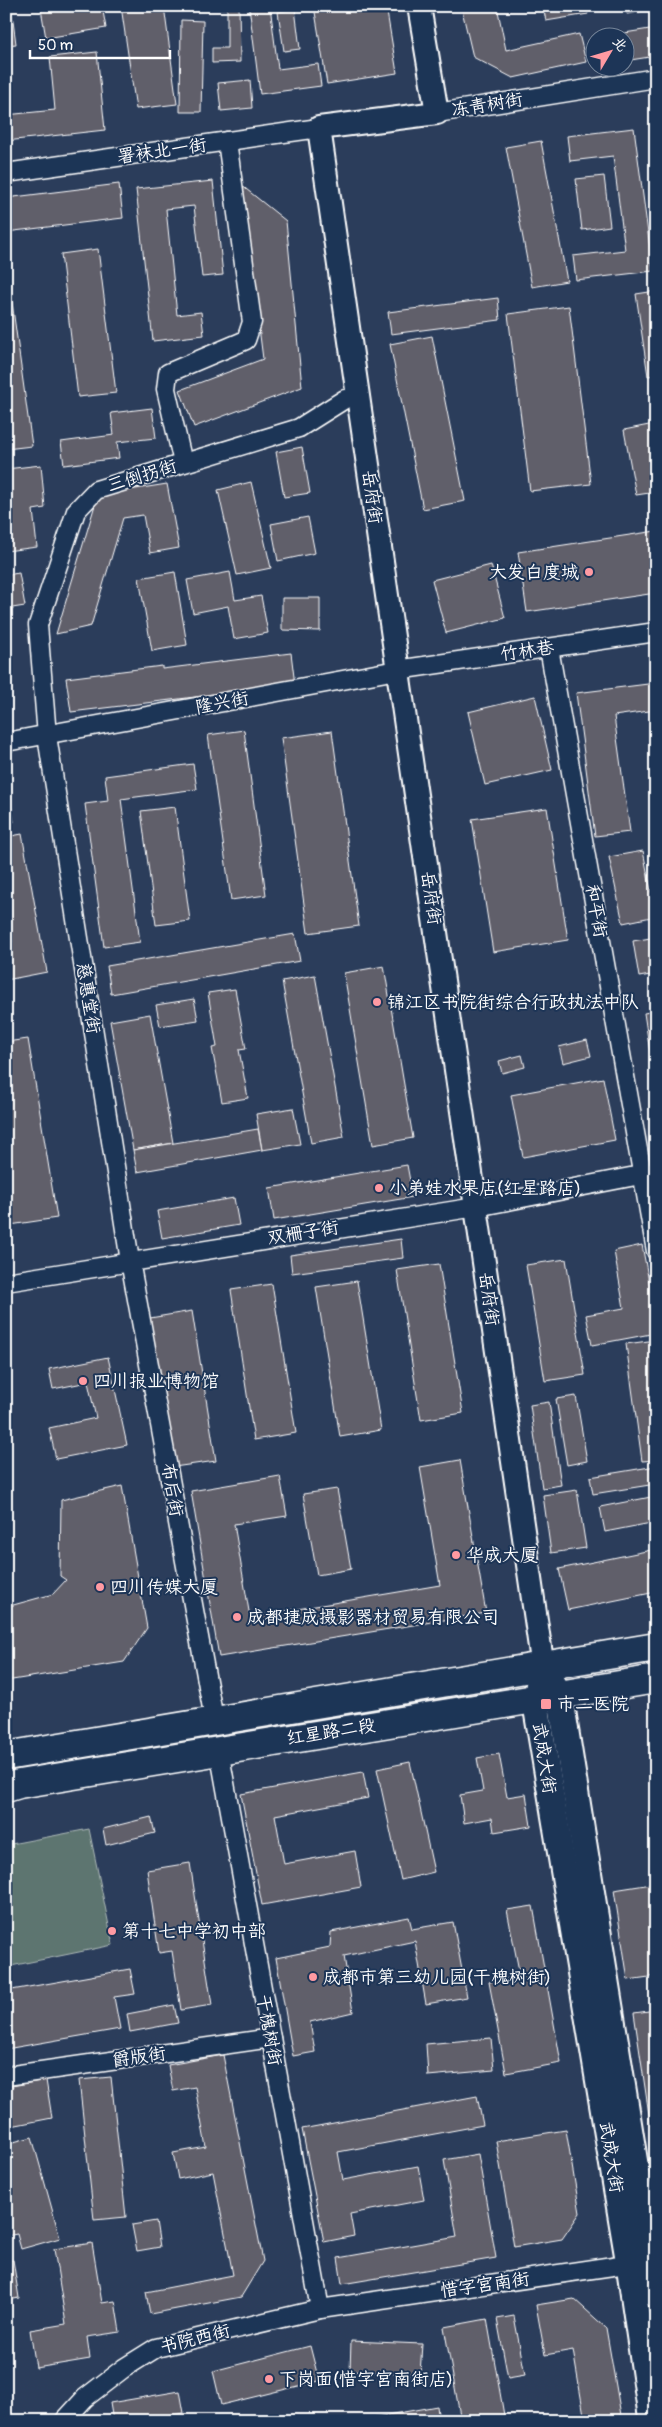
<svg xmlns="http://www.w3.org/2000/svg" width="662" height="2427" viewBox="0 0 662 2427" font-family="Pangolin,'LXGW WenKai TC',sans-serif">
<rect width="100%" height="100%" fill="#2b3d5b"/>
<filter id="ink" filterUnits="userSpaceOnUse"><feTurbulence type="fractalNoise" baseFrequency=".02" numOctaves="2"/><feDisplacementMap in="SourceGraphic" scale="10" xChannelSelector="R" yChannelSelector="G"/><feConvolveMatrix kernelMatrix="1 2 1 2 8 2 1 2 1" color-interpolation-filters="sRGB"/></filter>
<g filter="url(#ink)">
<polygon fill="#5d7470" stroke="#aebab8" points="89,1829 113,1945 6,1967 6,1845"/>
<g fill="#615e6b" stroke="#fff">
<polygon points="6,6 11,6 16,44 6,45"/>
<polygon points="59,6 102,6 106,28 46,38 41,9"/>
<polygon points="121,6 164,6 177,104 136,109"/>
<polygon points="180,6 239,6 240,62 212,63 212,48 227,48 227,8 180,9"/>
<polygon points="249,6 270,6 278,69 318,64 321,86 260,94"/>
<polygon points="314,6 386,6 397,73 327,84"/>
<polygon points="461,6 497,6 506,50 579,34 586,62 513,78 473,57"/>
<polygon points="543,6 586,6 588,14 546,21"/>
<polygon points="625,6 656,6 656,9 627,14"/>
<polygon points="295,9 300,49 284,51 278,12"/>
<polygon points="181,20 203,21 201,112 180,112"/>
<polygon points="656,28 656,56 624,61 624,38 612,38 612,35"/>
<polygon points="97,52 105,130 6,141 6,115 55,110 50,57"/>
<polygon points="250,80 252,108 221,111 218,83"/>
<polygon points="634,128 653,271 576,280 573,256 625,250 613,156 570,161 567,136"/>
<polygon points="541,141 567,281 532,287 506,147"/>
<polygon points="604,176 610,226 582,230 576,179"/>
<polygon points="213,181 223,275 202,277 194,206 166,209 177,315 201,312 204,335 153,341 136,189"/>
<polygon points="119,184 123,218 6,232 6,198"/>
<polygon points="241,185 286,221 302,387 194,427 180,390 263,359"/>
<polygon points="98,249 116,393 78,397 61,254"/>
<polygon points="6,259 32,446 6,449"/>
<polygon points="656,291 656,375 648,376 636,294"/>
<polygon points="498,298 500,320 391,334 388,312"/>
<polygon points="569,306 591,484 530,491 508,314"/>
<polygon points="432,336 465,501 423,509 390,344"/>
<polygon points="152,408 156,438 117,442 119,458 64,465 61,442 114,435 111,413"/>
<polygon points="654,424 656,436 656,492 636,495 624,430"/>
<polygon points="302,447 310,493 284,497 276,452"/>
<polygon points="41,465 45,508 33,510 37,547 6,551 6,515 10,514 6,469"/>
<polygon points="251,482 271,568 237,575 218,490"/>
<polygon points="167,484 179,548 150,553 143,515 123,518 91,626 56,634 98,495"/>
<polygon points="308,517 315,553 278,561 271,524"/>
<polygon points="656,531 656,593 527,612 518,552"/>
<polygon points="491,565 505,618 446,633 432,580"/>
<polygon points="175,572 187,645 152,651 139,578"/>
<polygon points="230,572 235,600 261,596 268,633 234,639 228,606 193,613 187,580"/>
<polygon points="19,573 25,606 6,609 6,575"/>
<polygon points="282,598 320,598 320,631 282,630"/>
<polygon points="291,653 295,685 71,712 66,678 162,666 162,669"/>
<polygon points="656,683 656,710 614,716 630,832 595,836 576,693"/>
<polygon points="535,696 552,770 485,785 468,712"/>
<polygon points="244,730 266,895 231,900 208,735"/>
<polygon points="332,731 359,926 308,933 281,738"/>
<polygon points="193,764 197,789 121,799 140,942 104,947 85,804 108,801 105,776"/>
<polygon points="9,791 14,822 6,824 6,792"/>
<polygon points="175,807 190,921 156,925 141,811"/>
<polygon points="547,808 568,940 493,952 472,819"/>
<polygon points="22,834 47,972 6,980 6,943 12,942 6,909 6,837"/>
<polygon points="643,851 656,916 623,923 609,857"/>
<polygon points="295,934 300,961 111,994 107,966"/>
<polygon points="656,937 656,974 639,977 633,941"/>
<polygon points="384,966 413,1138 373,1145 344,973"/>
<polygon points="315,975 344,1137 311,1143 282,981"/>
<polygon points="235,989 246,1049 239,1050 248,1098 222,1102 212,1048 217,1047 208,993"/>
<polygon points="194,999 198,1020 160,1026 156,1005"/>
<polygon points="656,1011 656,1092 644,1013"/>
<polygon points="150,1014 173,1143 133,1150 110,1021"/>
<polygon points="28,1039 57,1218 10,1225 6,1200 6,1042"/>
<polygon points="587,1040 591,1056 563,1063 559,1047"/>
<polygon points="522,1055 525,1067 502,1073 499,1061"/>
<polygon points="603,1078 615,1140 523,1157 511,1095"/>
<polygon points="293,1108 300,1144 262,1150 256,1114"/>
<polygon points="258,1129 262,1150 137,1172 133,1150"/>
<polygon points="407,1165 413,1197 274,1220 269,1188"/>
<polygon points="234,1198 239,1225 162,1238 157,1211"/>
<polygon points="401,1239 403,1258 292,1273 290,1255"/>
<polygon points="642,1245 656,1319 656,1333 592,1345 586,1315 624,1308 614,1251"/>
<polygon points="566,1259 585,1375 545,1381 526,1265"/>
<polygon points="439,1264 463,1413 421,1420 397,1270"/>
<polygon points="357,1281 381,1430 340,1437 316,1287"/>
<polygon points="272,1284 296,1433 254,1440 231,1290"/>
<polygon points="192,1311 216,1461 174,1467 150,1318"/>
<polygon points="656,1340 656,1460 642,1461 626,1344"/>
<polygon points="108,1357 127,1445 56,1459 49,1428 96,1418 88,1382 53,1389 49,1369"/>
<polygon points="576,1396 587,1461 567,1465 556,1399"/>
<polygon points="549,1402 561,1485 542,1488 530,1405"/>
<polygon points="460,1460 486,1613 219,1657 191,1491 280,1476 287,1516 234,1524 250,1617 440,1585 420,1467"/>
<polygon points="656,1466 656,1484 593,1494 590,1477"/>
<polygon points="122,1486 147,1628 124,1662 6,1681 6,1607 53,1594 66,1580 60,1576 61,1500"/>
<polygon points="337,1489 351,1569 317,1575 303,1494"/>
<polygon points="577,1490 586,1548 551,1553 543,1495"/>
<polygon points="656,1496 656,1522 605,1532 600,1507"/>
<polygon points="656,1549 656,1592 568,1610 559,1569"/>
<polygon points="499,1754 507,1797 526,1794 531,1826 494,1832 492,1818 464,1823 460,1795 483,1791 477,1758"/>
<polygon points="410,1762 434,1872 401,1880 377,1769"/>
<polygon points="363,1772 368,1798 275,1815 284,1864 355,1851 361,1887 262,1905 241,1794"/>
<polygon points="151,1817 155,1833 106,1845 103,1829"/>
<polygon points="190,1863 212,2005 181,2010 172,1951 159,1953 147,1870"/>
<polygon points="652,1884 656,1910 656,1976 628,1980 614,1890"/>
<polygon points="533,1906 561,2063 506,2073 489,1982 520,1976 507,1910"/>
<polygon points="409,1917 412,1929 453,1922 467,1997 426,2004 415,1941 344,1956 353,2012 310,2022 315,2052 293,2056 276,1958 330,1947 331,1932"/>
<polygon points="130,1969 135,1994 114,1997 120,2029 6,2049 6,1991"/>
<polygon points="174,2005 178,2023 130,2032 127,2014"/>
<polygon points="656,2010 656,2162 634,2013"/>
<polygon points="491,2038 494,2070 428,2076 426,2044"/>
<polygon points="223,2055 263,2261 241,2297 150,2314 146,2292 233,2275 213,2172 178,2179 173,2153 206,2147 195,2087 173,2091 168,2065"/>
<polygon points="111,2077 126,2217 94,2220 79,2080"/>
<polygon points="46,2080 52,2118 6,2127 6,2087"/>
<polygon points="477,2096 483,2125 338,2152 343,2180 418,2166 424,2200 350,2214 354,2236 324,2242 302,2129"/>
<polygon points="566,2130 580,2213 562,2239 514,2247 496,2141"/>
<polygon points="32,2137 60,2238 21,2249 17,2234 6,2236 6,2144"/>
<polygon points="478,2154 496,2258 342,2284 338,2258 457,2237 444,2160"/>
<polygon points="156,2221 160,2247 137,2251 132,2225"/>
<polygon points="92,2243 102,2303 115,2301 120,2332 87,2337 90,2359 36,2368 30,2330 66,2324 54,2249"/>
<polygon points="13,2260 19,2298 6,2300 6,2261"/>
<polygon points="574,2299 606,2328 622,2421 585,2421 573,2350 545,2355 536,2305"/>
<polygon points="514,2316 525,2375 508,2378 497,2319"/>
<polygon points="487,2319 505,2421 461,2421 444,2327"/>
<polygon points="351,2341 422,2344 420,2374 350,2371"/>
<polygon points="310,2346 319,2381 221,2405 213,2371"/>
<polygon points="180,2391 184,2413 136,2421 113,2421 110,2403"/>
<polygon points="437,2406 439,2421 360,2421 360,2420"/>
</g>
<g fill="none" stroke-linecap="round" stroke-linejoin="round">
<defs>
<g id="minor">
<polyline points="437,113 656,78"/>
<polyline points="6,173 319,128"/>
<polyline points="183,463 166,389 168,373 246,340 252,322 227,141"/>
<polyline points="549,648 656,1251"/>
<polyline points="6,742 397,670 656,632"/>
<polyline points="6,1282 476,1207 656,1172"/>
<polyline points="214,1719 130,1261 47,736 38,625 76,511 96,490 299,428 345,399"/>
<polyline points="219,1750 320,2309"/>
<polyline points="6,2076 271,2038"/>
<polyline points="64,2421 85,2398 124,2368 156,2348 320,2309 640,2262"/>
</g>
<polyline id="tertiary" points="419,6 437,113 319,128 543,1668"/>
<g id="secondary">
<polyline points="543,1668 535,1699 629,2264 652,2421"/>
<polyline points="549,1679 560,1695 656,2295"/>
</g>
<g id="primary">
<polyline points="6,1756 656,1647"/>
<polyline points="6,1788 19,1784 656,1679"/>
</g>
</defs>
<use href="#minor" stroke="#fff" stroke-width="21"/>
<use href="#tertiary" stroke="#fff" stroke-width="26"/>
<use href="#secondary" stroke="#fff" stroke-width="29"/>
<use href="#primary" stroke="#fff" stroke-width="31"/>
<use href="#minor" stroke="#1d3557" stroke-width="18"/>
<use href="#tertiary" stroke="#1d3557" stroke-width="22"/>
<use href="#secondary" stroke="#1d3557" stroke-width="25"/>
<use href="#primary" stroke="#1d3557" stroke-width="28"/>
</g>
</g>
<g fill="#ff9aa2" stroke="#1d3557" stroke-width="2">
<circle cx="589" cy="572" r="5"/>
<circle cx="377" cy="1002" r="5"/>
<circle cx="379" cy="1188" r="5"/>
<circle cx="83" cy="1381" r="5"/>
<circle cx="456" cy="1555" r="5"/>
<circle cx="100" cy="1587" r="5"/>
<circle cx="237" cy="1617" r="5"/>
<rect x="540" y="1698" width="12" height="12" rx="2.5"/>
<circle cx="112" cy="1931" r="5"/>
<circle cx="313" cy="1977" r="5"/>
<circle cx="269" cy="2379" r="5"/>
</g>
<g text-anchor="middle" dominant-baseline="central" stroke-width="4" stroke-linejoin="round" paint-order="stroke">
<g font-size="18" fill="#fff" stroke="#1d3557">
<text transform="translate(487 105) rotate(-9)">冻青树街</text>
<text transform="translate(162 151) rotate(-8)">署袜北一街</text>
<text transform="translate(142 476) rotate(-17)">三倒拐街</text>
<text transform="translate(372 497) rotate(82)">岳府街</text>
<text transform="translate(527 651) rotate(-8)">竹林巷</text>
<text transform="translate(222 703) rotate(-11)">隆兴街</text>
<text transform="translate(431 898) rotate(82)">岳府街</text>
<text transform="translate(596 911) rotate(80)">和平街</text>
<text transform="translate(88 998) rotate(81)">慈惠堂街</text>
<text transform="translate(303 1233) rotate(-9)">双栅子街</text>
<text transform="translate(489 1299) rotate(82)">岳府街</text>
<text transform="translate(172 1490) rotate(80)">布后街</text>
<text transform="translate(331 1732) rotate(-9)">红星路二段</text>
<text transform="translate(544 1758) rotate(81)">武成大街</text>
<text transform="translate(269 2030) rotate(80)">干槐树街</text>
<text transform="translate(139 2057) rotate(-8)">爵版街</text>
<text transform="translate(611 2157) rotate(81)">武成大街</text>
<text transform="translate(485 2285) rotate(-8)">惜字宫南街</text>
<text transform="translate(195 2339) rotate(-14)">书院西街</text>
</g>
<g font-size="18" fill="#fff" stroke="#1d3557" text-anchor="start">
<text x="579" y="572" text-anchor="end">大发白度城</text>
<text x="387" y="1002">锦江区书院街综合行政执法中队</text>
<text x="389" y="1188">小弟娃水果店(红星路店)</text>
<text x="93" y="1381">四川报业博物馆</text>
<text x="466" y="1555">华成大厦</text>
<text x="110" y="1587">四川传媒大厦</text>
<text x="247" y="1617">成都捷成摄影器材贸易有限公司</text>
<text x="557" y="1704">市二医院</text>
<text x="122" y="1931">第十七中学初中部</text>
<text x="323" y="1977">成都市第三幼儿园(干槐树街)</text>
<text x="279" y="2379">下岗面(惜字宫南街店)</text>
</g>
</g>
<rect width="662" height="2427" fill="none" stroke="#1d3557" stroke-width="25"/>
<rect x="12" y="12" width="637" height="2402" fill="none" stroke="#fff" stroke-width="2" filter="url(#ink)"/>
<g transform="translate(610 52) rotate(52)"><circle r="24" fill="#1d3557" stroke="#77869a"/>
<path d="M0-4L9 19L0 12L-9 19Z" fill="#ff9aa2"/>
<text y="-8" font-size="14" font-weight="bold" text-anchor="middle" fill="#ffffff">北</text>
</g>
<path d="M30 50v8h140v-8" fill="none" stroke="#ffffff" stroke-width="2.5"/>
<text x="38" y="50" font-size="15" fill="#ffffff" stroke="#1d3557" stroke-width="4" paint-order="stroke">50 m</text>
</svg>
